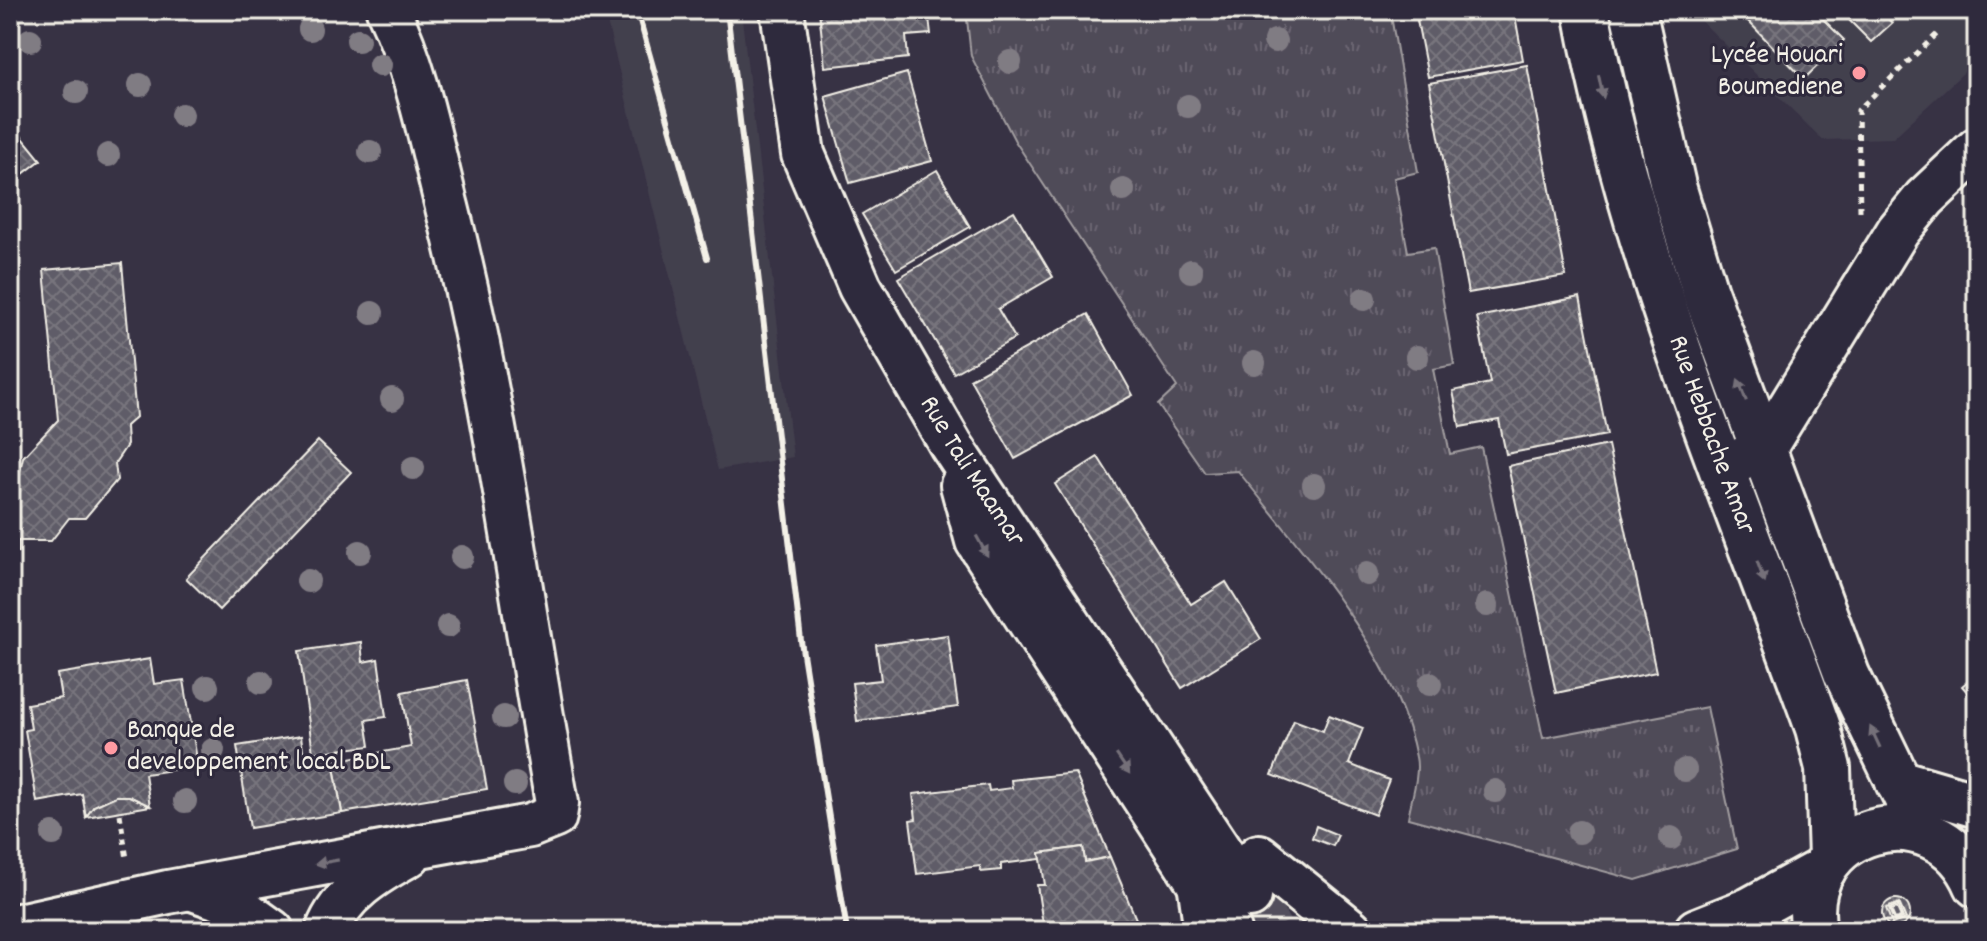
<svg xmlns="http://www.w3.org/2000/svg" width="1987" height="941" viewBox="0 0 1987 941" font-family="Dekko,sans-serif">
<defs>
<pattern id="grass-tufts" width="24" height="20" patternUnits="userSpaceOnUse" patternTransform="scale(2)"><rect width="24" height="20" fill="#504b59"/><path d="M3 7l-1-3M5 7V3M7 7l1-3M15 17l-1-3M17 17v-4M19 17l1-3" fill="none" stroke="#6a6571"/></pattern>
<pattern id="building-cross-hatch" width="8" height="8" patternUnits="userSpaceOnUse" patternTransform="scale(2)"><rect width="8" height="8" fill="#5f5c67"/><path d="M0 0l8 8M0 8l8-8" fill="none" stroke="#77747d"/></pattern>
</defs>
<rect width="100%" height="100%" fill="#373244"/>
<filter id="ink" filterUnits="userSpaceOnUse"><feTurbulence type="fractalNoise" baseFrequency=".0125" numOctaves="2"/><feDisplacementMap in="SourceGraphic" scale="16" xChannelSelector="R" yChannelSelector="G"/><feConvolveMatrix kernelMatrix="1 2 1 2 8 2 1 2 1" color-interpolation-filters="sRGB"/></filter>
<g filter="url(#ink)">
<g fill="#433f4e">
<polygon points="604,10 741,10 793,457 718,470"/>
<polygon points="1690,10 1977,10 1977,60 1893,138 1823,140"/>
</g>
<path fill="url(#grass-tufts)" stroke="#a29ea0" stroke-width="2" d="M966,10H1390L1418,172L1394,178L1408,252L1434,248L1454,365L1433,369L1450,454L1481,447L1543,738L1707,707L1737,849L1636,880L1408,818C1411,800 1420,774 1416,757C1397,656 1301,550 1238,471L1205,473L1158,405L1177,387L1015,141L971,56Z"/>
<g fill="url(#building-cross-hatch)" stroke="#f4f1e8" stroke-width="2">
<polygon points="819,10 928,10 931,34 906,36 908,58 825,67"/>
<polygon points="1415,10 1514,10 1523,60 1428,77"/>
<polygon points="1755,10 1814,10 1844,40 1804,79 1746,19"/>
<polygon points="1862,10 1880,10 1892,23 1871,42 1850,21"/>
<polygon points="1527,65 1566,276 1468,293 1429,83"/>
<polygon points="907,73 932,161 850,183 825,96"/>
<polygon points="10,122 41,160 19,177 10,166"/>
<polygon points="937,170 970,227 896,270 862,214"/>
<polygon points="1014,211 1053,277 998,309 1015,338 954,373 898,278"/>
<polygon points="122,263 136,417 126,426 127,445 115,463 117,480 85,518 69,518 51,541 18,541 18,552 10,552 10,476 19,475 23,457 58,420 44,270"/>
<polygon points="1580,297 1607,435 1506,454 1499,420 1460,427 1453,391 1490,383 1477,317"/>
<polygon points="1088,314 1133,395 1015,459 970,379"/>
<polygon points="318,441 351,472 219,610 186,578"/>
<polygon points="1608,445 1656,672 1556,693 1508,466"/>
<polygon points="1098,457 1191,604 1226,582 1261,639 1182,688 1055,484"/>
<polygon points="948,635 958,707 857,721 852,683 881,680 876,645"/>
<polygon points="361,642 363,662 378,659 386,717 366,720 370,746 313,753 299,651"/>
<polygon points="150,659 154,684 184,680 198,766 145,774 150,806 129,796 116,796 94,806 86,817 82,794 37,802 25,730 31,729 27,704 61,698 57,674"/>
<polygon points="1977,673 1977,703 1962,686"/>
<polygon points="467,680 487,789 342,813 333,761 411,747 402,692"/>
<polygon points="1329,715 1363,728 1349,764 1389,780 1375,815 1272,775 1294,720 1323,731"/>
<polygon points="301,736 305,765 333,761 342,813 250,828 237,746"/>
<polygon points="1075,773 1110,857 1085,862 1083,847 1040,853 1041,859 1001,864 1001,870 981,872 980,866 917,874 910,820 916,819 913,794 988,785 989,791 1012,788 1011,780"/>
<polygon points="116,796 129,796 150,806 86,817 94,806"/>
<polygon points="1316,826 1338,835 1333,846 1312,838"/>
<polygon points="1083,847 1085,862 1110,857 1136,919 1137,931 1044,931 1037,885 1045,885 1040,853"/>
<circle cx="1896" cy="913" r="14"/>
<polygon points="1899,903 1906,919 1892,924 1886,908"/>
<polygon points="1898,905 1903,918 1894,921 1889,909"/>
<polygon points="1897,908 1901,917 1895,919 1891,910"/>
<polygon points="482,921 498,931 476,931"/>
<polygon points="152,924 153,931 125,931"/>
</g>
<g fill="none" stroke-linecap="round" stroke-linejoin="round">
<polyline stroke="#534f5d" stroke-width="42" stroke-dasharray="42 21" stroke-linecap="butt" points="1250,896 1272,931"/>
<defs>
<g id="minor">
<path id="s1" d="M782,10L803,154L860,287L951,445L1250,896"/>
<polyline points="1738,461 1764,449 1898,231 1925,198 1977,149"/>
<polyline points="962,485 977,541 1230,931"/>
<polyline points="190,888 233,903 272,931"/>
<path d="M10,927L168,892L530,826L555,816L557,803C521,604 497,404 447,207C430,140 418,72 388,10"/>
<path d="M327,931C341,894 376,873 409,855"/>
</g>
<g id="major">
<path id="s2" d="M1586,10C1631,259 1733,491 1818,728L1828,768L1831,858"/>
<polyline points="1633,10 1673,186 1705,292 1847,675 1923,832"/>
<polyline points="1898,782 1977,805"/>
<polyline points="1259,857 1350,931"/>
<polyline points="1200,882 1207,931"/>
<polyline points="1697,931 1750,910 1823,870"/>
<path d="M1814,931C1794,827 1935,787 1977,885"/>
</g>
</defs>
<use href="#minor" stroke="#f4f1e8" stroke-width="48"/>
<use href="#major" stroke="#f4f1e8" stroke-width="50"/>
<g stroke="#f4f1e8" stroke-width="5" stroke-dasharray="6 6" stroke-linecap="butt">
<polyline points="1860,211 1858,110 1937,34"/>
<polyline points="120,814 127,859"/>
</g>
<use href="#minor" stroke="#2f2a3d" stroke-width="42"/>
<use href="#major" stroke="#2f2a3d" stroke-width="44"/>
<g stroke="#f4f1e8" stroke-width="6">
<polyline points="637,10 707,258"/>
<polyline points="727,10 801,641 847,931"/>
</g>
</g>
<g fill="#807b83">
<circle cx="310" cy="29" r="12"/>
<circle cx="30" cy="40" r="12"/>
<circle cx="358" cy="40" r="12"/>
<circle cx="1275" cy="41" r="12"/>
<circle cx="1010" cy="62" r="12"/>
<circle cx="380" cy="65" r="12"/>
<circle cx="140" cy="85" r="12"/>
<circle cx="76" cy="92" r="12"/>
<circle cx="1188" cy="106" r="12"/>
<circle cx="182" cy="115" r="12"/>
<circle cx="370" cy="152" r="12"/>
<circle cx="108" cy="155" r="12"/>
<circle cx="1123" cy="190" r="12"/>
<circle cx="1191" cy="271" r="12"/>
<circle cx="1364" cy="299" r="12"/>
<circle cx="372" cy="313" r="12"/>
<circle cx="1417" cy="357" r="12"/>
<circle cx="1254" cy="363" r="12"/>
<circle cx="392" cy="399" r="12"/>
<circle cx="413" cy="468" r="12"/>
<circle cx="1314" cy="485" r="12"/>
<circle cx="360" cy="552" r="12"/>
<circle cx="462" cy="557" r="12"/>
<circle cx="1367" cy="574" r="12"/>
<circle cx="308" cy="581" r="12"/>
<circle cx="1487" cy="605" r="12"/>
<circle cx="448" cy="626" r="12"/>
<circle cx="261" cy="682" r="12"/>
<circle cx="1430" cy="684" r="12"/>
<circle cx="207" cy="687" r="12"/>
<circle cx="504" cy="717" r="12"/>
<circle cx="213" cy="750" r="12"/>
<circle cx="1685" cy="770" r="12"/>
<circle cx="515" cy="784" r="12"/>
<circle cx="1495" cy="791" r="12"/>
<circle cx="185" cy="801" r="12"/>
<circle cx="1579" cy="832" r="12"/>
<circle cx="53" cy="834" r="12"/>
<circle cx="1671" cy="838" r="12"/>
</g>
<defs><path id="oneway-solid" d="M-6-.8H1V-3.2L6.5 0L1 3.2V.8H-6Z" transform="scale(2)"/></defs>
<g fill="#747079">
<use href="#oneway-solid" transform="translate(1601 87) rotate(78)"/>
<use href="#oneway-solid" transform="translate(1742 390) rotate(-111)"/>
<use href="#oneway-solid" transform="translate(982 546) rotate(61)"/>
<use href="#oneway-solid" transform="translate(1761 572) rotate(70)"/>
<use href="#oneway-solid" transform="translate(1875 737) rotate(-115)"/>
<use href="#oneway-solid" transform="translate(1123 764) rotate(56)"/>
<use href="#oneway-solid" transform="translate(327 862) rotate(170)"/>
</g>
</g>
<g fill="#ff9aa2" stroke="#2f2a3d" stroke-width="3">
<circle cx="1859" cy="73" r="8"/>
<circle cx="111" cy="748" r="8"/>
</g>
<g text-anchor="middle" dominant-baseline="central" stroke-width="6" stroke-linejoin="round" paint-order="stroke">
<g font-size="28" fill="#f4f1e8" stroke="#2f2a3d" text-anchor="end">
<text x="1843" y="57">Lycée Houari<tspan x="1843" dy="32">Boumediene</tspan></text>
<text x="127" y="732" text-anchor="start">Banque de<tspan x="127" dy="32">developpement local BDL</tspan></text>
</g>
<g font-size="28" fill="#f4f1e8" stroke="#2f2a3d">
<text stroke="none"><textPath href="#s2" startOffset="444">Rue Hebbache Amar</textPath></text>
<text stroke="none"><textPath href="#s1" startOffset="506">Rue Tali Maamar</textPath></text>
</g>
</g>
<rect width="1987" height="941" fill="none" stroke="#2f2a3d" stroke-width="40"/>
<rect x="20" y="20" width="1947" height="901" fill="none" stroke="#f4f1e8" stroke-width="3" filter="url(#ink)"/>
</svg>
